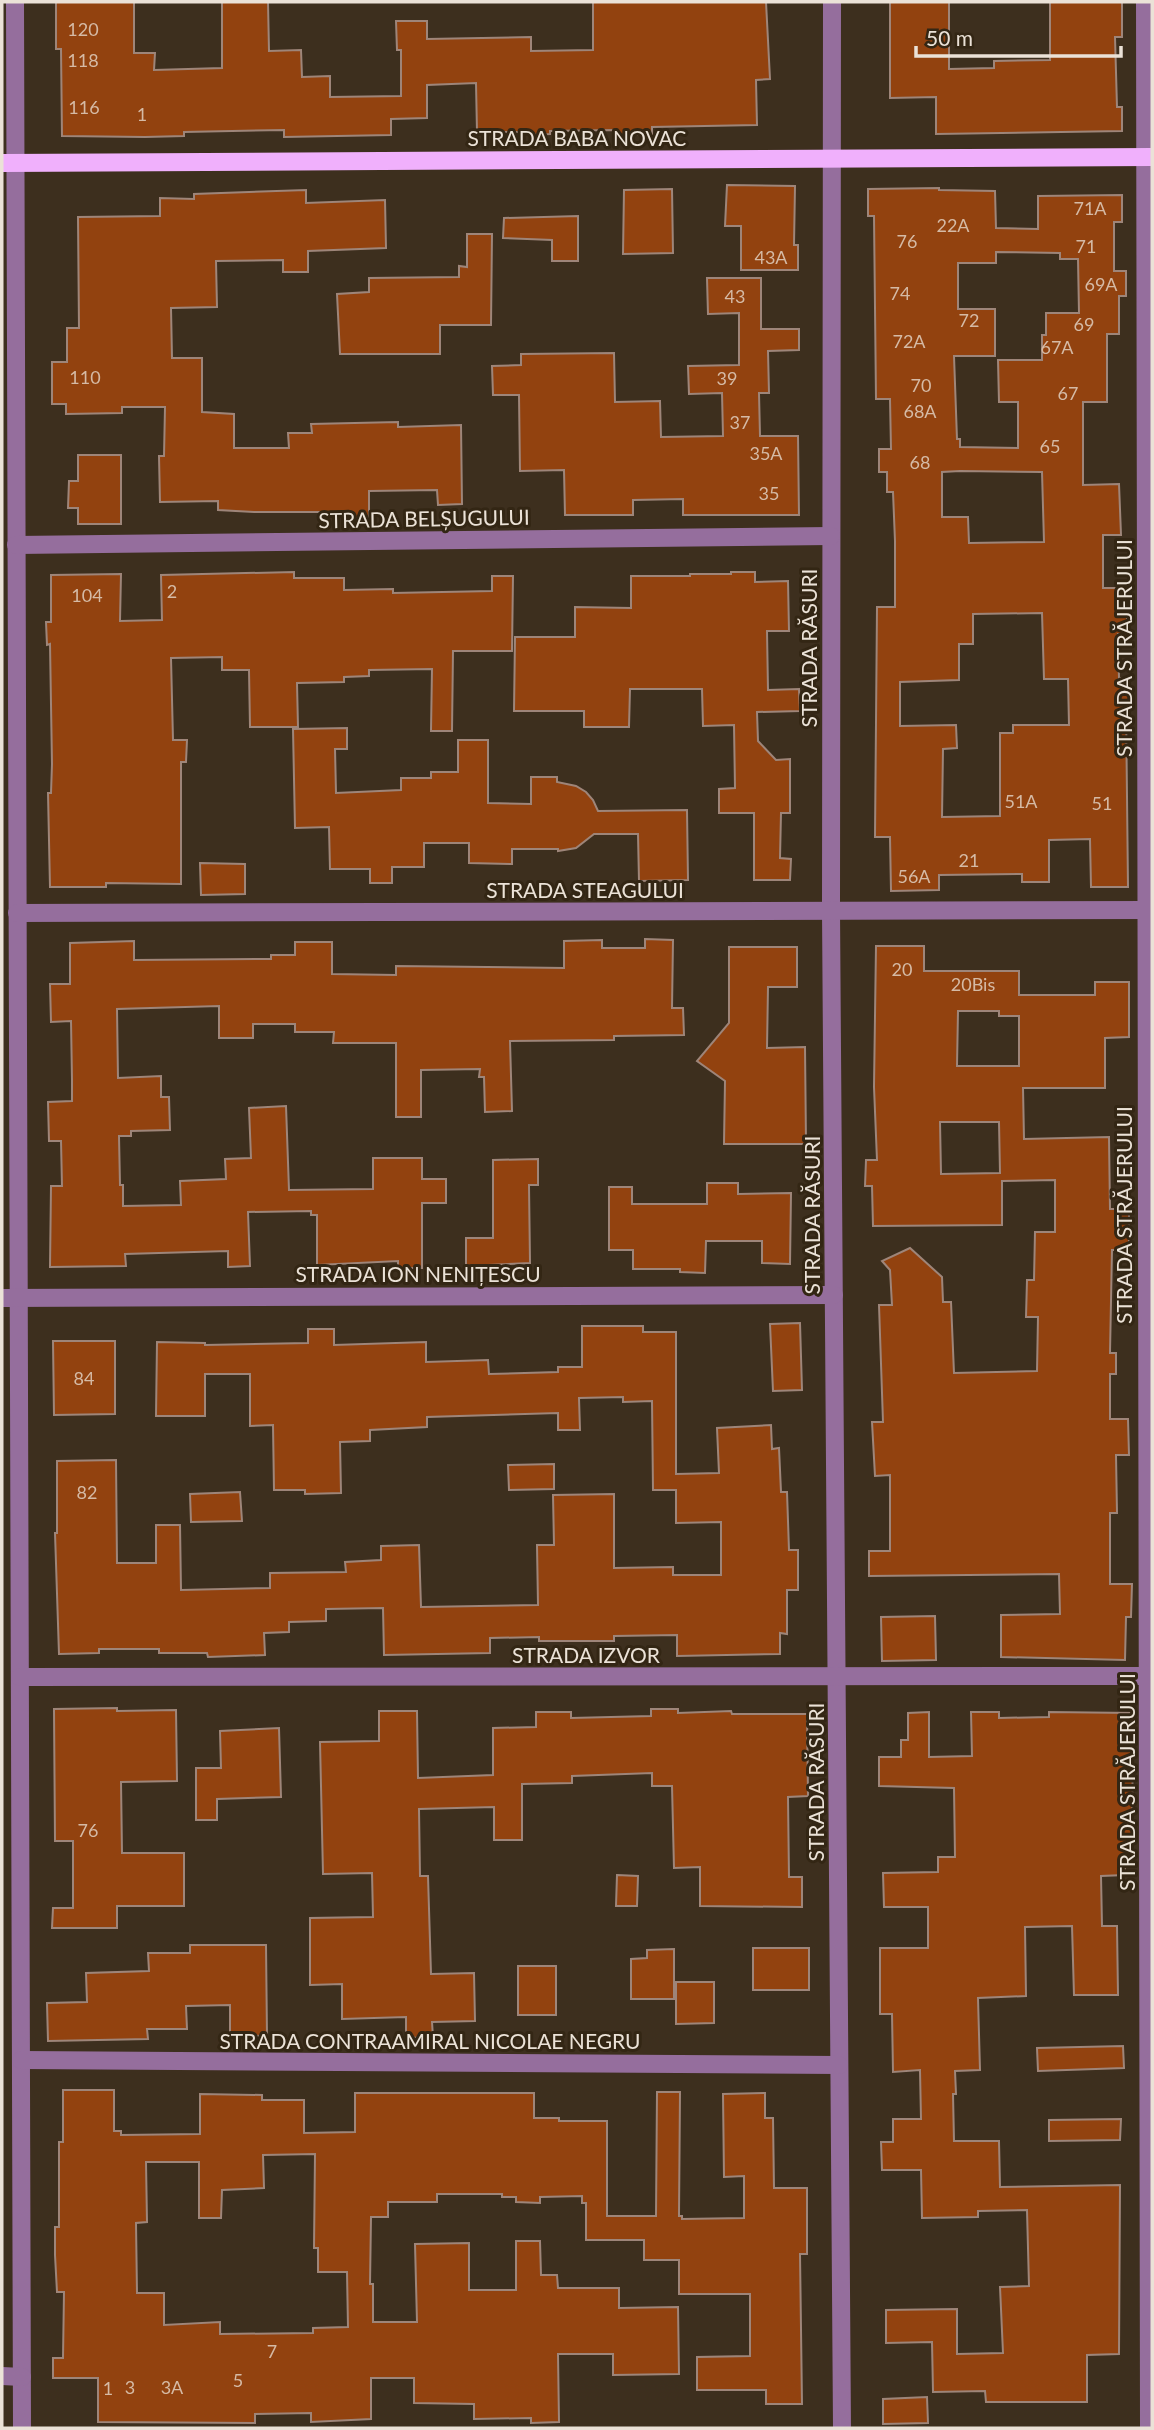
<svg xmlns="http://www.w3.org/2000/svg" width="1154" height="2430" viewBox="0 0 1154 2430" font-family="Lato,sans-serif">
<rect width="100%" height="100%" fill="#3d2f1e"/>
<g fill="#92420f" stroke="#9e8579" stroke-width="2" fill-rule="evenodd">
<polygon points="56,2 134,2 134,53 155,53 154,70 222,68 222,2 268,2 269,51 301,50 302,77 330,76 330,97 401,96 401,50 397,50 396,21 427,21 427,39 531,37 531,51 593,50 593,2 766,2 770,79 756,80 757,125 652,127 652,135 613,135 613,130 550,131 550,134 529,135 529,132 477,132 476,83 427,85 427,118 391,119 391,135 284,137 284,130 184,132 184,136 145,137 62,136 61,49 56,49"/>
<polygon points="890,2 949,2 949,69 994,68 994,61 1050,60 1050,2 1122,2 1122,37 1115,37 1117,107 1122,107 1122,131 936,134 936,97 890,98"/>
<polygon points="727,185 795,186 794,245 798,245 798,270 741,270 741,226 725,226"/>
<path d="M939,188V190L995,191L996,228L1038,229V196L1122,195V222H1114V271H1126V296H1119V334H1107V402H1083V485L1119,484L1121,535H1103V588H1125L1127,610V634H1118L1119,678H1129L1130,706H1126L1128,887H1091L1090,839L1049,840V882H1022V874L939,875V890L891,891L890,837H875L877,607H895V541L893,492H887V472H879V449H891L890,399H876L874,216H868V189ZM996,252L1060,253V259H1078L1079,313H1046V335H1042V360H998L999,402H1018V448L960,447V439H957L954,356H995V309H958V263H996ZM960,471L1042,472L1044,542L969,543L968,517H942V472ZM1042,613L1044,679H1068L1069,725H1013V733H1000V816L942,817L943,749L957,748L956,725L900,726V682L959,680V644H973V614Z"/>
<polygon points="672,189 673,253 623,254 624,190"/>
<polygon points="306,190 306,203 385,200 386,248 308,251 308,272 283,272 283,260 216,261 217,307 171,308 172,358 202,358 202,412 234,414 234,448 289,448 288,433 312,433 311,424 398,422 398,427 461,425 462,504 438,505 437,490 369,491 369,517 343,519 343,512 254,512 218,510 218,501 160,502 159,456 164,456 165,407 122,407 122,413 66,414 66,404 52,404 52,362 67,362 67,328 79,328 78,217 160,216 160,198 194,199 194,194"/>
<polygon points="578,216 578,261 552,261 552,240 503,238 504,218"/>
<polygon points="467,234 492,234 491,325 440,325 440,354 340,354 337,294 369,292 369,278 459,277 459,266 467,267"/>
<polygon points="707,278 761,278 761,329 799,329 799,350 768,351 769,393 759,393 760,436 798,436 799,515 683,515 683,499 633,500 633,515 565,515 564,470 520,471 519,395 493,395 492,366 521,365 521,354 614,353 615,402 660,401 661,437 723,436 722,393 689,394 688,366 739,365 739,313 708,314"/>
<polygon points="78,455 121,455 121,524 78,524 78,508 68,508 69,481 78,481"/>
<polygon points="294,572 294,578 344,578 344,590 393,589 393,593 492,591 492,576 513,576 512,651 453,651 452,731 431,731 432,669 369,670 369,676 344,677 344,682 297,683 298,727 250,727 249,670 222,670 222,657 171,658 173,740 187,740 186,762 181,762 181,884 106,883 106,887 50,887 48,793 51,793 52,764 50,644 47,645 46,622 51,622 51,575 121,574 120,621 162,620 161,575"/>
<polygon points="731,572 755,572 755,582 788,581 789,631 767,631 768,690 799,689 800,711 757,712 758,741 776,760 790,759 790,813 781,813 780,858 791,859 790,880 754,880 754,813 719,813 719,789 735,788 734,725 703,726 702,689 630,689 629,727 584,727 584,711 514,711 515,637 575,637 575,607 631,608 631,576 690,576 690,574 731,574"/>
<polygon points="347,728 347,749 335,749 336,793 401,790 401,778 431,778 431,772 458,772 458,740 488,740 488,803 531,804 531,777 557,777 557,782 576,786 586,792 593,800 598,811 687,810 688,880 639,881 638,834 594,834 576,848 558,851 558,849 512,849 512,864 469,863 469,843 424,843 424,867 392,867 392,883 370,883 370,869 330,869 329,827 295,828 293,729"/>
<polygon points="200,863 245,864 245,894 201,895"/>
<polygon points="645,939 673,940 672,1008 683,1008 684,1035 614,1036 614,1040 510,1041 512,1111 485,1112 484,1077 479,1077 480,1069 421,1070 421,1117 396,1117 396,1043 333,1043 334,1032 295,1032 295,1024 253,1024 253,1038 219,1038 219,1006 117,1009 118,1078 161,1076 161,1097 169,1097 170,1130 131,1131 131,1136 119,1136 120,1185 123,1185 123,1206 181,1205 180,1181 226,1179 225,1159 251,1158 249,1108 286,1106 289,1190 373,1189 373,1158 422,1158 422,1179 446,1179 446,1203 422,1203 422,1268 398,1268 398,1261 317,1265 317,1215 311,1215 311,1211 248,1212 250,1266 228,1267 228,1251 125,1254 126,1266 50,1267 51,1186 62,1186 61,1141 49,1141 48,1102 72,1101 72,1080 71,1021 51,1022 50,984 70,984 70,943 134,941 134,960 271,959 271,955 295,955 295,942 332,942 332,974 396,975 396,966 564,968 564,941 602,940 602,948 645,948"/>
<path d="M876,946H924V971H1019V995H1095V982H1129V1037L1105,1038V1088H1023L1024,1139L1109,1137L1110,1209H1129V1250H1112L1110,1353H1116V1374H1110V1419H1128L1129,1455H1116L1117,1513H1110V1584H1132L1131,1617H1126L1125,1660L1001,1657V1615L1060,1614L1059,1574L869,1576V1551H890V1475L875,1476L872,1422H883L879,1305H892L890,1270L882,1261L910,1248L942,1277L943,1302H951L954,1373L1037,1371L1038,1317H1026L1027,1280H1034L1035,1232H1055V1180L1002,1181V1225L873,1226L872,1186H865L866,1160H877L874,1087ZM958,1011H999V1016H1019V1066H957ZM940,1122H999L1000,1173L941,1174Z"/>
<polygon points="729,947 797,947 797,987 768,987 767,1048 805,1047 806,1144 724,1144 725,1081 697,1061 729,1023"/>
<polygon points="538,1159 538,1185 529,1185 530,1263 466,1266 466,1238 493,1238 493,1160"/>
<polygon points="707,1183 738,1183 738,1194 791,1193 790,1264 762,1263 762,1241 706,1241 705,1273 680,1272 680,1269 633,1269 633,1250 609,1250 609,1187 632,1187 632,1204 707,1204"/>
<polygon points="800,1323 802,1390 773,1391 770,1324"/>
<polygon points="582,1326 643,1326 643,1332 676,1332 676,1474 719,1473 717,1428 771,1425 772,1449 779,1448 781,1492 787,1492 789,1550 798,1550 798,1590 787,1590 787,1634 780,1633 780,1654 677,1656 677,1635 614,1636 614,1641 539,1641 539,1637 490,1638 490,1653 384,1655 383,1608 326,1609 326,1621 289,1622 289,1632 264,1633 265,1655 208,1657 207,1653 159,1653 159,1649 99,1649 99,1653 59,1654 55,1533 57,1533 57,1461 116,1460 117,1563 156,1563 156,1525 180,1525 181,1590 270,1588 270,1573 346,1572 345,1562 381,1560 381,1546 419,1545 421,1607 538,1605 537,1545 554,1545 553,1495 614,1494 614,1568 673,1567 673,1575 721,1575 721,1522 676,1523 676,1490 653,1490 652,1401 623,1402 623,1397 579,1398 580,1430 558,1430 558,1413 427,1417 427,1427 370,1430 370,1441 340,1442 341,1493 305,1494 305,1490 274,1490 273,1425 250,1426 250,1374 205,1374 205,1416 156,1416 157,1342 205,1343 205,1345 308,1343 308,1329 334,1329 334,1345 426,1342 426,1362 488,1360 489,1374 558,1372 558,1367 582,1367"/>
<polygon points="53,1341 115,1341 115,1414 54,1415"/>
<polygon points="554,1464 554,1489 509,1490 508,1465"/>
<polygon points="240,1492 242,1521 191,1522 190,1494"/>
<polygon points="935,1616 936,1660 882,1661 881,1617"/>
<polygon points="117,1708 117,1711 176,1710 177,1781 121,1782 122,1853 184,1853 184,1906 117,1906 117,1928 52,1928 53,1908 73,1908 73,1841 55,1841 54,1709"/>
<polygon points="651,1709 678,1709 678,1713 731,1711 732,1714 807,1714 808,1796 788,1797 789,1877 802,1877 802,1907 700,1906 700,1867 674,1868 672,1786 652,1786 652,1773 572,1776 572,1783 522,1784 522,1840 494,1840 494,1807 419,1809 420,1876 428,1876 431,1974 474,1973 475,2021 432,2022 433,2037 406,2038 406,2017 342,2019 342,1984 310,1985 310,1918 373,1917 372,1873 323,1874 320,1742 379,1741 379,1711 417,1711 418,1778 493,1775 493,1728 536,1727 536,1712 571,1712 571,1718 651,1716"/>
<polygon points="929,1712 929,1757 972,1756 971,1712 999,1712 999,1718 1049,1717 1049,1712 1133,1713 1132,1853 1125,1853 1125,1875 1101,1876 1102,1926 1117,1926 1118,1995 1074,1995 1072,1926 1025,1927 1026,1996 978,1998 980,2070 955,2071 956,2094 953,2094 954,2141 999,2141 1000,2187 1120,2185 1119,2354 1087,2355 1087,2402 986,2402 985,2391 933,2392 932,2342 886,2343 886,2310 957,2309 957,2354 1003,2353 1000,2287 1029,2286 1027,2210 978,2211 978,2217 922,2218 921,2170 882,2170 881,2142 893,2142 893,2119 921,2119 920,2070 893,2072 892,2014 880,2014 880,1948 928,1948 928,1907 884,1907 883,1873 938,1872 938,1857 955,1857 954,1788 879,1786 879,1757 901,1757 901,1740 908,1740 908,1713"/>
<polygon points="279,1728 281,1797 217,1799 217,1820 196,1820 196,1768 221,1768 220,1731"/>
<polygon points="617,1875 638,1876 637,1906 616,1906"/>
<polygon points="190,1945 266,1945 267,2036 230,2035 230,2005 186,2006 187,2029 147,2029 148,2039 48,2041 47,2003 87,2002 86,1973 149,1971 148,1953 190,1953"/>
<rect x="753" y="1948" width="56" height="42"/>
<polygon points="674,1949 674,1999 631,1999 631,1959 647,1958 647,1950"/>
<rect x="518" y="1966" width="38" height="49"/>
<polygon points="676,1982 714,1982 714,2023 676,2024"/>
<polygon points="1123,2046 1124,2068 1038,2071 1037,2048"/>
<path d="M63,2090H114V2131H121V2135L200,2134V2094L262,2095V2100H304V2133L355,2132V2093H534V2118H559V2121H607V2216H656L657,2092H680L679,2216H682V2219L744,2218V2176L724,2177L723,2094L765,2093V2118H773L774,2188H807V2254H800L802,2404H766V2390H697V2357L750,2356V2294H679V2260H644V2240H586V2203H582V2196L540,2197V2203L516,2202V2197H502V2194H437V2202H388V2217H371L370,2284H373V2322H417L415,2244L469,2243V2290H516V2241H540L541,2275H557L558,2288H619V2308L678,2307L679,2374L613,2375V2354H558L559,2422L531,2423V2418L474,2419V2404L414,2403V2378H371V2419L311,2422V2413L255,2414V2423L98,2422V2378H53V2358H63L64,2292H57L55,2255V2227H59V2142H63ZM315,2154L314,2248H318V2272H347L348,2327L313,2328V2333L220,2334V2322L164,2325V2293H137L136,2223L147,2222L146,2162H199V2218H221L222,2190L264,2188L263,2155Z"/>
<polygon points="1121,2119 1120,2140 1049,2141 1049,2120"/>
<polygon points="927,2397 928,2423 883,2424 883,2399"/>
</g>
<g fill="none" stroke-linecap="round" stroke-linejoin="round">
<g stroke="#956e9d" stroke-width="18">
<polyline points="15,2 22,2428"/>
<polyline points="832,2 831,911 842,2428"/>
<polyline points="1145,2 1149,2428"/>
<polyline points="16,545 831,536"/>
<polyline points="17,913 1152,910"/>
<polyline points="2,1298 834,1295"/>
<polyline points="20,1677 1152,1676"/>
<polyline points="21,2060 839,2065"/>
<polyline points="2,2376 22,2377"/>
</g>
<polyline stroke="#f0b0fc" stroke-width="18" points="2,163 1152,157"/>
</g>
<g text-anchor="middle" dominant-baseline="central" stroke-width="6" stroke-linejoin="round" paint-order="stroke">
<g font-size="18" fill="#d5baa5">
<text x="83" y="29">120</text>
<text x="83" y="60">118</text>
<text x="84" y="107">116</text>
<text x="142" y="114">1</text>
<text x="1090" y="208">71A</text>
<text x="953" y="225">22A</text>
<text x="907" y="241">76</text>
<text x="1086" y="246">71</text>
<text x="771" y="257">43A</text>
<text x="1101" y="284">69A</text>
<text x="900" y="293">74</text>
<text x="735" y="296">43</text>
<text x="969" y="320">72</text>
<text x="1084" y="324">69</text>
<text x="909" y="341">72A</text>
<text x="1057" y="347">67A</text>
<text x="85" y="377">110</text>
<text x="727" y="378">39</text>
<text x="921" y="385">70</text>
<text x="1068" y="393">67</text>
<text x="920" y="411">68A</text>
<text x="740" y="422">37</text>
<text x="1050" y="446">65</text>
<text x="766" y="453">35A</text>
<text x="920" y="462">68</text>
<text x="769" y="493">35</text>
<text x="172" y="591">2</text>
<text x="87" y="595">104</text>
<text x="1021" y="801">51A</text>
<text x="1102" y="803">51</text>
<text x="969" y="860">21</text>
<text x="914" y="876">56A</text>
<text x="902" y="969">20</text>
<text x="973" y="984">20Bis</text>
<text x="84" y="1378">84</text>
<text x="87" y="1492">82</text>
<text x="88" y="1830">76</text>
<text x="272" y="2351">7</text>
<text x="238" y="2380">5</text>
<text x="130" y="2387">3</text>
<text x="172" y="2387">3A</text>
<text x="108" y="2388">1</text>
</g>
<g font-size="21" fill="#ebe2d7" stroke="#332614">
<text x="577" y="137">STRADA BABA NOVAC</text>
<text transform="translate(424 518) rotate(-1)">STRADA BELȘUGULUI</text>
<text transform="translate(808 648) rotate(-90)">STRADA RĂSURI</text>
<text transform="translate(1123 648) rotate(-90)">STRADA STRĂJERULUI</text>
<text x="585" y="889">STRADA STEAGULUI</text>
<text transform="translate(811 1215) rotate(-90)">STRADA RĂSURI</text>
<text transform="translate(1123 1215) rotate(-90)">STRADA STRĂJERULUI</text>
<text x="418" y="1273">STRADA ION NENIȚESCU</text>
<text x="586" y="1654">STRADA IZVOR</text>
<text transform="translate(815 1782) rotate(-90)">STRADA RĂSURI</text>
<text transform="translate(1126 1782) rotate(-90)">STRADA STRĂJERULUI</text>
<text x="430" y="2040">STRADA CONTRAAMIRAL NICOLAE NEGRU</text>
</g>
</g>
<rect width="1154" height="2430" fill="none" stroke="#ebe2d7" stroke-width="7"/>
<path d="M916 46v10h205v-10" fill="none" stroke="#ebe2d7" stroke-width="3.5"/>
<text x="926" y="46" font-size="21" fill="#ebe2d7" stroke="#332614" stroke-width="5" paint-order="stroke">50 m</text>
</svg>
